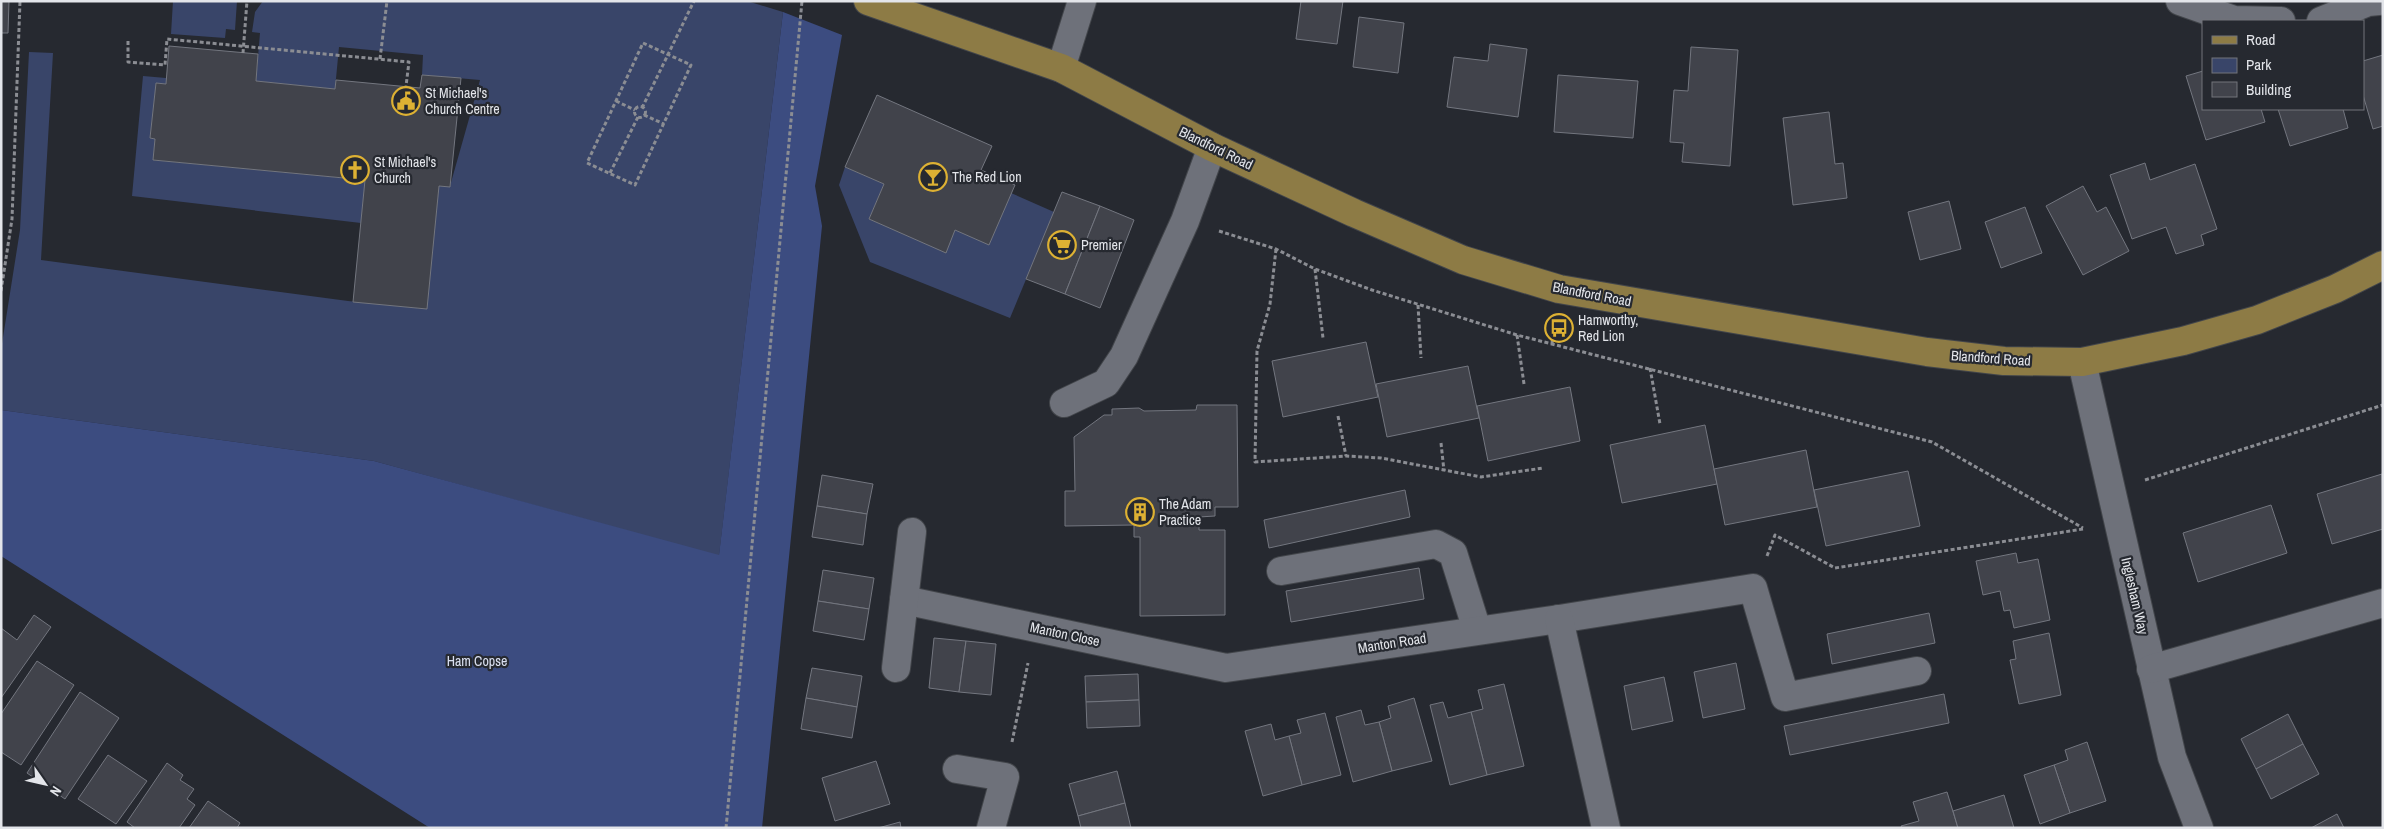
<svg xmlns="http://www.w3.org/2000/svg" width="2384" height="829" viewBox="0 0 2384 829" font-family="'Archivo Narrow',sans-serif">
<rect width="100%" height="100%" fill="#262930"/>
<g fill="#394569">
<polygon points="173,1 237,1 235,30 226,29 225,38 171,34"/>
<polygon points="263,1 747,1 783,12 719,556 374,461 1,410 1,350 20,230 29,52 53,53 41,260 348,301 426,309 439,186 450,186 480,80 422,75 423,55 339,47 335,89 256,81 260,33 252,32 255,12"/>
<polygon points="143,76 166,78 166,84 156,83 150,138 155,139 153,160 365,180 361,223 132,196"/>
<polygon points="845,167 884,184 869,219 945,252 955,230 989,244 1011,193 1054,212 1010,318 870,262 839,185"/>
</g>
<polygon fill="#3c4c80" points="783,12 842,35 815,186 822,226 762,828 430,828 1,556 1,410 374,461 719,555"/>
<g fill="#41434b" stroke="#73767f">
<polygon points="1,1 9,1 8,33 1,33"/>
<polygon points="1301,1 1343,1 1337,44 1296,39"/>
<polygon points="1359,17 1404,23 1398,73 1353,67"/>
<polygon points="1490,44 1527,49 1518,117 1447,107 1454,57 1488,61"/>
<polygon points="169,46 258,54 256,81 335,89 336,80 420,88 422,75 461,78 450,187 439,186 427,309 353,302 365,180 153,160 155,139 150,138 156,83 166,84"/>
<polygon points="1691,47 1738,50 1730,166 1682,162 1684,143 1670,142 1674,90 1688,91"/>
<polygon points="2383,55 2383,126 2373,129 2363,95 2363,61"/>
<polygon points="2203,71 2203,109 2261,109 2265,122 2206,140 2186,76"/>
<polygon points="1558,75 1638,81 1633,138 1554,132"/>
<polygon points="877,95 992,146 981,170 1015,185 989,245 955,230 946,253 869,219 884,184 845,167"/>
<polygon points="2278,109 2343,109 2348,128 2290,146"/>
<polygon points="1829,112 1835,164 1843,163 1847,198 1793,205 1783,118"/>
<polygon points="2145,163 2150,180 2195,164 2217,229 2201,235 2204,245 2176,254 2166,227 2132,239 2110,175"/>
<polygon points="2083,186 2097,212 2106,207 2129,251 2083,275 2046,206"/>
<polygon points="1062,192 1100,206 1065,294 1026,279"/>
<polygon points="1949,201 1961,249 1920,260 1908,212"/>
<polygon points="1100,206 1134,220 1100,308 1065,294"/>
<polygon points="2025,207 2042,253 2001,268 1985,222"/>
<polygon points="1366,342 1378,397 1283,417 1272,361"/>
<polygon points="1468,366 1479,418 1387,437 1376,384"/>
<polygon points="1570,387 1580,441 1488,461 1477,406"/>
<polygon points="1197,405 1237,405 1238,507 1215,507 1215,516 1199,517 1199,530 1225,530 1225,615 1140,616 1140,537 1134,537 1134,525 1065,526 1065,491 1075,491 1074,437 1104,415 1112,415 1112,409 1139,408 1144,411 1196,410"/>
<polygon points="1705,425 1717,484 1622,503 1610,445"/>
<polygon points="1806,450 1817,507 1725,525 1714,469"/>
<polygon points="1908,471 1920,526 1826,546 1814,490"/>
<polygon points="2382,474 2383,529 2332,544 2317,494"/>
<polygon points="822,475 873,484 867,514 817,506"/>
<polygon points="1405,490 1410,517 1269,548 1264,520"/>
<polygon points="2271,505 2287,553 2198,582 2183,533"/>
<polygon points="817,506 867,514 863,545 812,537"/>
<polygon points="2016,553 2018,563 2038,559 2050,620 2014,628 2010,610 2004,611 2000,591 1983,595 1976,561"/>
<polygon points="1419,568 1424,599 1291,622 1286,591"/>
<polygon points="823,570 874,578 869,609 818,601"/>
<polygon points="818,601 869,609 864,640 813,631"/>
<polygon points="1929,613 1935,643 1832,664 1827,634"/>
<polygon points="34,615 51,627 1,698 1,628 17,640"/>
<polygon points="2049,633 2061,695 2019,704 2010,660 2016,659 2013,641"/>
<polygon points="934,638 966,641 959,692 929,688"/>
<polygon points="966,641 996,644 991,695 959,692"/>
<polygon points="37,661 74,685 21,765 1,752 1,714"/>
<polygon points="1736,663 1745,709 1703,718 1694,672"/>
<polygon points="812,668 862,676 857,707 806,698"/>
<polygon points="1138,674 1139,700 1086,702 1085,676"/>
<polygon points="1664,677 1673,721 1632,730 1624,686"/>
<polygon points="1504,684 1524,766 1487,775 1471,712 1483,709 1478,690"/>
<polygon points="80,692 119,718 65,799 27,773"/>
<polygon points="1944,694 1949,723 1790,755 1784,726"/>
<polygon points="806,698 857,707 852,738 801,729"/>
<polygon points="1414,698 1432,761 1392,771 1379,722 1391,718 1388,706"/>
<polygon points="1139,700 1140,726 1087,728 1086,702"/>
<polygon points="1443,702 1448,718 1471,712 1487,775 1450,785 1430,705"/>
<polygon points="1361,710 1365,725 1379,722 1392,771 1353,782 1336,717"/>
<polygon points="1325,713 1341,775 1302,785 1289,736 1301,733 1297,720"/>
<polygon points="2288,714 2303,744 2256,769 2241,739"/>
<polygon points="1271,724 1275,740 1289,736 1302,785 1263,796 1245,731"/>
<polygon points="2087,742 2106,801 2070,813 2054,765 2068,760 2065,750"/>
<polygon points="2303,744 2319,774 2271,799 2256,769"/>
<polygon points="108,755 147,781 116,824 78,799"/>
<polygon points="876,761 890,804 835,821 822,778"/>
<polygon points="167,763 183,775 180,780 194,789 187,799 195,805 179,828 135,828 127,822"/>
<polygon points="2054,765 2070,813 2040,824 2024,775"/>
<polygon points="1117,771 1125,803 1078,816 1069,784"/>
<polygon points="1947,792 1958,828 1902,828 1901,826 1919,821 1913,802"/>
<polygon points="2004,795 2014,828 1958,828 1953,811"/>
<polygon points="208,801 240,823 237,828 189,828"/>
<polygon points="1125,803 1131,828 1081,828 1078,816"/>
<polygon points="2337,814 2344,828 2311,828"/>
<polygon points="900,822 901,828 878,828"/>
</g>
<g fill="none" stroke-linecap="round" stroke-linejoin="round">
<defs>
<g id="minor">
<polyline points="2180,1 2234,20 2281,21"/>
<polyline points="2321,21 2368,2 2379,1"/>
<polyline points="1061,68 1082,1"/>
<polyline points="2082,362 2172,757 2199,828"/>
<polyline points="1064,403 1106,383 1124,356 1185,221 1212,147"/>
<polyline points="1281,571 1436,544 1453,553 1477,630"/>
<polyline points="904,600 1226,668 1559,619 1753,588 1785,697 1917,671"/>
<polyline points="1559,619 1606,828"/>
<polyline points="896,668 912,532"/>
<polyline points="2151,669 2383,603"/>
<polyline points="957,769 1005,777 991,828"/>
</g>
<polyline id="major" points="868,1 1061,68 1212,147 1354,213 1463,260 1559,289 1927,352 2004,361 2082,362 2183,341 2257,320 2335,289 2383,265"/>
</defs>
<use href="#minor" stroke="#42454a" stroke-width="30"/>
<use href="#major" stroke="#42454a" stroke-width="30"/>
<g stroke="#8b8d93" stroke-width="3" stroke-dasharray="4 2.5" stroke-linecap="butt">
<polyline points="128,41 128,62 165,65 167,39 409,62 406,86"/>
<polygon points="643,43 691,65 635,185 587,163"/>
<polyline points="243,53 247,1"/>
<polyline points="380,59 387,1"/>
<polyline points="616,101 635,110"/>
<circle cx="640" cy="112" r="5.5"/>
<polyline points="642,108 694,1"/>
<polyline points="644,115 664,124"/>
<polyline points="610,173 638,117"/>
<polyline points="1219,231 1276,249 1315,269 1372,290 1517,335 1932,442 2083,528"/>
<polyline points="1276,249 1270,304 1257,351 1255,462 1346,456 1381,458 1481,477 1543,468"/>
<polyline points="1315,269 1323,338"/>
<polyline points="1,291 12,219 20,1"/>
<polyline points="1418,305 1421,358"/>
<polyline points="1517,335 1524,384"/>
<polyline points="1552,344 1553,333"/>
<polyline points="1650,368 1660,424"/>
<polyline points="1338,416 1346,456"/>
<polyline points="1441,443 1444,471"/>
<polyline points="2145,480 2383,405"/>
<polyline points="1767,556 1775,535 1835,568 2083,529"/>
<polyline points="1012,742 1028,663"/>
<polyline points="726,828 802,1"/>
</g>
<use href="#minor" stroke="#6e717a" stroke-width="28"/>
<use href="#major" stroke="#8d7b45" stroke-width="28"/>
</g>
<defs>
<symbol id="civic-ring" viewBox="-11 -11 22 22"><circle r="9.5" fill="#262930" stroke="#ddb133" stroke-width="1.5"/><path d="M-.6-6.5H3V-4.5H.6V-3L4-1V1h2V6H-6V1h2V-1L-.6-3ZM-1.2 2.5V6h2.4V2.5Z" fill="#ddb133"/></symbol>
<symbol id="church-ring" viewBox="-11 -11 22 22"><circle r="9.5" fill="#262930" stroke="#ddb133" stroke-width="1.5"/><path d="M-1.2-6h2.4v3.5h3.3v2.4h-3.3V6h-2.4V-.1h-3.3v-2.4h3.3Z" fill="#ddb133"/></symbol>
<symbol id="bar-ring" viewBox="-11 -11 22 22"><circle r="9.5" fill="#262930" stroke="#ddb133" stroke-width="1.5"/><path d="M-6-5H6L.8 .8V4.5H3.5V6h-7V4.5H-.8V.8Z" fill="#ddb133"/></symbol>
<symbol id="supermarket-ring" viewBox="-11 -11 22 22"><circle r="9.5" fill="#262930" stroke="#ddb133" stroke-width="1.5"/><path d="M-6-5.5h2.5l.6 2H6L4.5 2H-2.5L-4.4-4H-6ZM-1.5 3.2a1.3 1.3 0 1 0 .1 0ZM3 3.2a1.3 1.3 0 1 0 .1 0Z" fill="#ddb133"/></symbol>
<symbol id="bus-ring" viewBox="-11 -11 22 22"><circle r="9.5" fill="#262930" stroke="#ddb133" stroke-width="1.5"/><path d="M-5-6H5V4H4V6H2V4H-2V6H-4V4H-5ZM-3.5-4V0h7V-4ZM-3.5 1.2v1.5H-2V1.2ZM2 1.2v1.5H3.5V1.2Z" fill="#ddb133"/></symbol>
<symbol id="building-ring" viewBox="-11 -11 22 22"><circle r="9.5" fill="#262930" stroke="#ddb133" stroke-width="1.5"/><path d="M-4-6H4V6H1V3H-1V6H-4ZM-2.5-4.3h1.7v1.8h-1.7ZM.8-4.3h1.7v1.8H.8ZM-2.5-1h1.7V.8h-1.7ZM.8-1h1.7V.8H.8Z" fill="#ddb133"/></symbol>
</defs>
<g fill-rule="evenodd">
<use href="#civic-ring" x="390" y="85" width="32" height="32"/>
<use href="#church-ring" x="339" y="154" width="32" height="32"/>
<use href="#bar-ring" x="917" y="161" width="32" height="32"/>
<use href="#supermarket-ring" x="1046" y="229" width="32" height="32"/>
<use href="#bus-ring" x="1543" y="312" width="32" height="32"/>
<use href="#building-ring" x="1124" y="496" width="32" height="32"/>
</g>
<g text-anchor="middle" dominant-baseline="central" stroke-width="4.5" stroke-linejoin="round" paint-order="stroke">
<g font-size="14" fill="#e3e5ea" stroke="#262930" text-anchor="start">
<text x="425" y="93">St Michael's<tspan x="425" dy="16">Church Centre</tspan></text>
<text x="374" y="162">St Michael's<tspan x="374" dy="16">Church</tspan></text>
<text x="952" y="177">The Red Lion</text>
<text x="1081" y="245">Premier</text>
<text x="1578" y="320">Hamworthy,<tspan x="1578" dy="16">Red Lion</tspan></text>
<text x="1159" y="504">The Adam<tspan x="1159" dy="16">Practice</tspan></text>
</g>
<g font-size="14" fill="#e3e5ea" stroke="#262930">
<text transform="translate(1216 148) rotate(26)">Blandford Road</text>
<text transform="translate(1592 294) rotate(11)">Blandford Road</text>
<text transform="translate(1991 358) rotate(4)">Blandford Road</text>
<text transform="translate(2135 596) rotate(77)">Inglesham Way</text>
<text transform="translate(1065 634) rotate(12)">Manton Close</text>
<text transform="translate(1392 643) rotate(-9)">Manton Road</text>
</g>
<g font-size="14" fill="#dae0f1" stroke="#262930">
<text x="477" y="661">Ham Copse</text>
</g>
</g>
<rect width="2384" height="829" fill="none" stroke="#e3e5ea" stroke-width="5"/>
<rect x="2202" y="20" width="162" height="90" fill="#262930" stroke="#72747a"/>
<rect x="2212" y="36" width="25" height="8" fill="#8d7b45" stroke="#72747a"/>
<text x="2246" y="45" font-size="15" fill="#e3e5ea">Road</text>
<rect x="2212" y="58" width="25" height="15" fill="#394569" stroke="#72747a"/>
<text x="2246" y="70" font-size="15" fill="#e3e5ea">Park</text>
<rect x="2212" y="82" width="25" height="15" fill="#41434b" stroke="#72747a"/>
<text x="2246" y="95" font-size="15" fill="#e3e5ea">Building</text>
<g transform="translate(45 784) rotate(124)" stroke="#262930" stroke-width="4" paint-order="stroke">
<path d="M0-4L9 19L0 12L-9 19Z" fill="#e3e5ea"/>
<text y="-8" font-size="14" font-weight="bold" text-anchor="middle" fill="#e3e5ea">N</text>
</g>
</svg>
